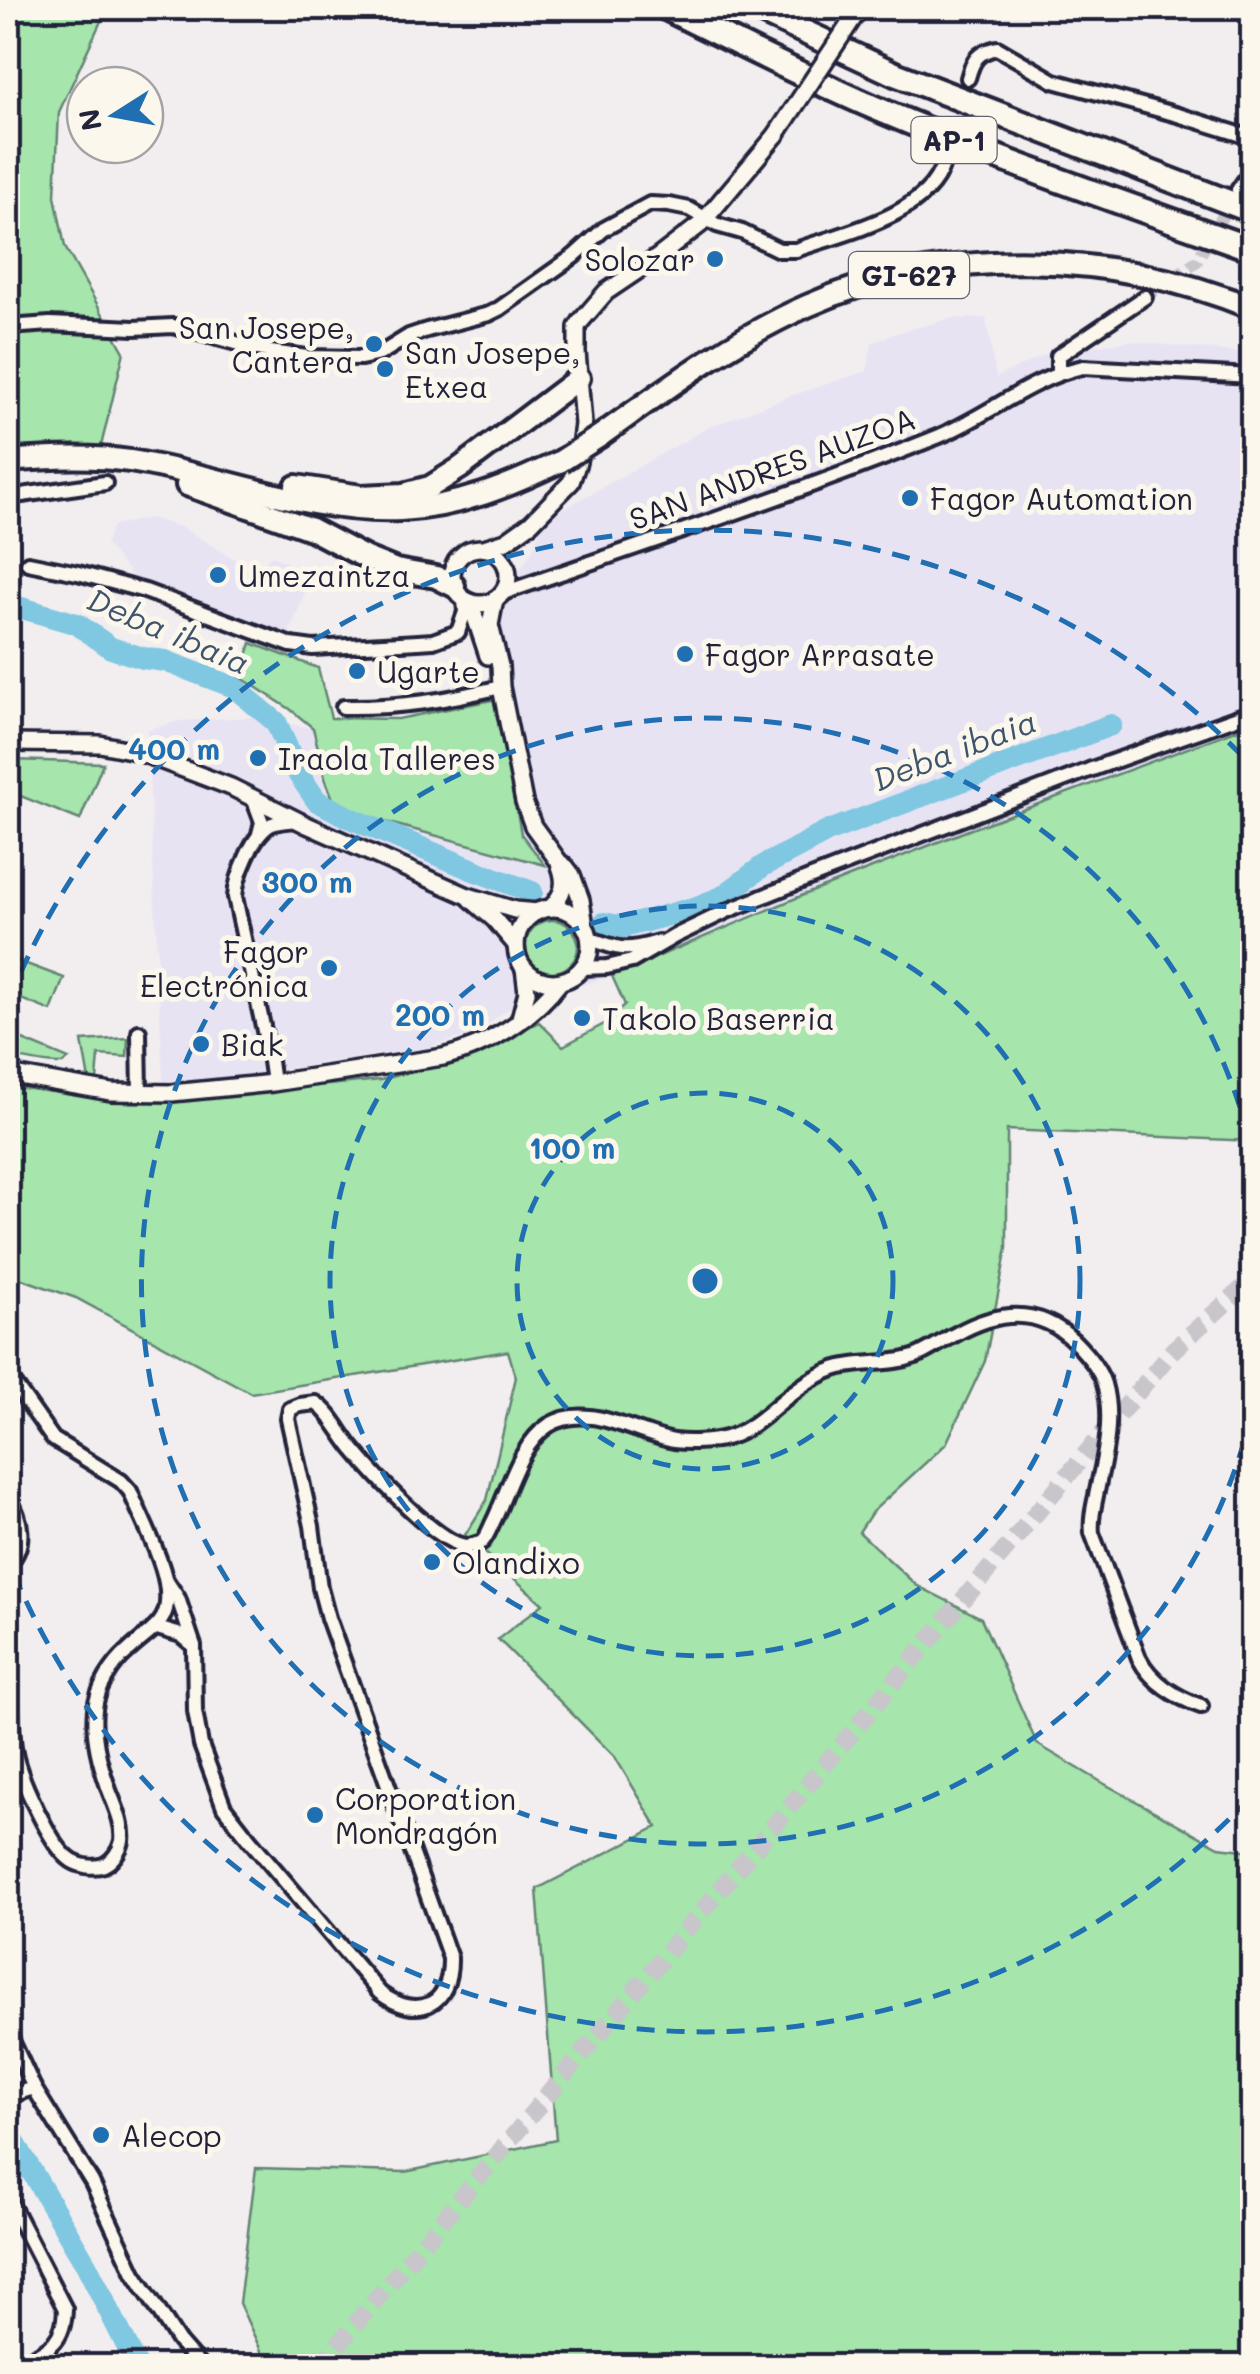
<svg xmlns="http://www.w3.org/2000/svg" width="1260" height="2374" viewBox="0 0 1260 2374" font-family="Mali,sans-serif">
<rect width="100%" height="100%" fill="#f2eeef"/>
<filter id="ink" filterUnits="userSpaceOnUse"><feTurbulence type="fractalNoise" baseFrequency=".01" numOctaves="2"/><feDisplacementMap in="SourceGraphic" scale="20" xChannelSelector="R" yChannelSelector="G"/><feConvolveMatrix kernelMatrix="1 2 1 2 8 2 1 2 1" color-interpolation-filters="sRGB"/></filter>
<g filter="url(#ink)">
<g fill="#e8e3f3">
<polygon points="952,318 986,318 996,377 1053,351 1130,341 1252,354 1252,724 971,829 801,896 612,976 512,1006 475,1034 425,1048 237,1076 163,1083 147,730 178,721 251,717 314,728 326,781 333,799 367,817 543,865 521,834 483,624 532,551 544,520 709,427 790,396 867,371 872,343 893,334"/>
<polygon points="152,518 183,528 253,570 272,555 304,571 307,587 289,634 135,579 105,544 113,525"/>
</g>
<g fill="#a6e5ac" stroke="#648474" stroke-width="2.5">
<polygon points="8,8 107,8 59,112 55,196 65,247 124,352 101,446 8,447"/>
<polygon points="251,643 318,668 331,718 398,719 497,699 521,834 545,865 367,817 333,799 326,781 313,728 290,709 240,677"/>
<polygon points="1252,724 1252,1141 1007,1130 1007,1248 985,1361 946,1444 872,1512 859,1532 916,1585 981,1618 1037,1744 1103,1783 1219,1847 1252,1851 1252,2366 268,2366 239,2303 256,2168 405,2172 556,2140 537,1889 657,1827 615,1757 498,1639 543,1604 465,1535 487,1500 516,1377 508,1351 251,1393 76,1298 8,1274 8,1086 127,1102 149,1102 381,1080 480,1052 539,1022 563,1046 606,1023 625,1005 612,976 801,896 971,829"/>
<polygon points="13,760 103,763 80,820 13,793"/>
<circle cx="552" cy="946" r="26"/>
<polygon points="8,957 64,978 51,1011 8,994"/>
<path d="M18,1038L69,1059L63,1064C45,1065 26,1059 8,1056V1051L12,1052Z"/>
<polygon points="128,1038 127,1057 99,1055 97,1080 89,1080 82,1041"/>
</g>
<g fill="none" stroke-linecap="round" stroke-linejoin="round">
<polyline stroke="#5a859f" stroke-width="4" points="1068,2366 1069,2366"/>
<g stroke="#80c7e1" stroke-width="22">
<polyline points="8,604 77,624 111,648 143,658 165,661 234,687 276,722 299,775 317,801 348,817 476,871 532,892"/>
<polyline points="604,923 623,927 694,908 722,897 763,866 829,831 1111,725"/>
<polyline points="8,2131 86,2264 137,2366"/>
</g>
<g stroke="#c8c5cb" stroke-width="12" stroke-dasharray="12 6" stroke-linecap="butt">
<polyline points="943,164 968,78"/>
<polyline points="1145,297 1197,261 1231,201"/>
</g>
<polyline stroke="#c8c5cb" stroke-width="18" stroke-dasharray="18 9" stroke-linecap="butt" points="320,2366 1173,1350 1252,1280"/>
<defs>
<g id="minor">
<path d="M968,78C973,59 978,52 997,48L1054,81L1178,115L1252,138"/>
<polyline points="1238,190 1252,170"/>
<path d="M8,327L50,324L134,328L173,326L270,352L307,357L361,358L380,354L409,336L427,330L489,314L499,309L574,256L604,229L650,204L669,205L689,209L717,225L742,232L779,250H796C843,233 927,216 943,164"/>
<polyline points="1058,372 1058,356 1145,297"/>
<polyline points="8,497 105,483"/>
<polyline points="28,563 78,573 145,591 291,645 313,648 418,642 433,641 458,632"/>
<path d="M497,598L506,592C649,542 792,495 932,439C985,419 1027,379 1083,367L1252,376"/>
<polyline points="458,632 465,612 464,600"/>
<path d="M343,707C400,708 447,700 501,687"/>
<polyline points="253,798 262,822 259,834"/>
<path d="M589,938C621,950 625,952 658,942"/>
<polyline points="582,968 607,967 632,961 675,936 727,911 809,878 1089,770 1252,712"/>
<polyline points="139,1032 140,1093"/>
<path d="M273,1083L269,1054L235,897C236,877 253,833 272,824C280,821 289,821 297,820"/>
<path d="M8,1375L53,1439L121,1481L130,1491C141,1517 162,1558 166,1583C173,1624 152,1628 128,1651C113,1664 97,1688 95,1709C92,1737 100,1764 109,1790C115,1806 124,1824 122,1841C120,1850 113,1861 104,1865C93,1869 77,1866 68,1858C50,1843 22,1782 16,1758C10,1734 13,1702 8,1675"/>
<path d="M8,1496C22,1519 27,1545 8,1565"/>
<path d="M166,1580L178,1598L194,1646L195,1711L201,1745L224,1807L249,1839L380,1993C418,2021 451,2006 450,1958L328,1618L320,1588L312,1526L288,1419L290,1409L300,1405L316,1403C332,1414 341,1435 354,1450C372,1472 440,1547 468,1546C470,1546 480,1543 482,1542C487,1537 490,1528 493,1522C508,1492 519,1444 549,1425C589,1401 634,1434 674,1441C689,1443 711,1442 726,1438C757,1430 783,1395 813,1379C822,1374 832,1369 841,1367C866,1361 892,1365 916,1356C930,1350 942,1341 956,1334C997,1311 1038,1306 1074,1341C1085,1352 1099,1367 1104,1384C1113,1415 1106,1451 1099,1481C1096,1499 1090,1515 1092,1533L1139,1658C1151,1682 1177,1698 1201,1706"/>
<polyline points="157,1628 181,1635 194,1646"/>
<polyline points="8,2032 34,2088 92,2182 134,2273 179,2342 200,2366"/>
<polyline points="8,2096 34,2088"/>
<path d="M8,2198L65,2309C64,2346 45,2350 16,2366"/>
</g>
<g id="tertiary">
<polyline points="484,548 506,541 531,523 571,482 578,462 583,424 577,352 577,327 581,321 606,292 658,257 701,224 776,135"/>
<circle cx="480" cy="576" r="28"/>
<polyline points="495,599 490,625 500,666 501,687 524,802 533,826 559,862 566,867 572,875 581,900 585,927"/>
<polyline points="470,602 488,656"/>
<polyline points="8,743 100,744 136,751 231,787 307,825 468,896 515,910 537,912"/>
<polyline points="471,899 494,919 516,945"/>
<path d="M551,908C563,894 567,885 560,866"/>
<circle cx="553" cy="945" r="37"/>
<polyline points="520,1018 527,992 524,968"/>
<path d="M8,1074L111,1092L172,1093L273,1083L443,1057C488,1046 531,1020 560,982"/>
</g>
<g id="primary">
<path d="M600,436C666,389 732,339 807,306C947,244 1112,251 1252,308"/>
<path d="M8,461C49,457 89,455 130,461C221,475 308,514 401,510C459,507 510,486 561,461"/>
<polyline points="187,485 311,529 366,558 396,570 436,577 454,586"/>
<polyline points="296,486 361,496 404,494 430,487 460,468 579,378"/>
</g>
<g id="motorway">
<path d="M666,8C734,42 802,76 873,107C997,160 1125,204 1252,249"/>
<polyline points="753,8 895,74 1252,211"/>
</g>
</defs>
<use href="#minor" stroke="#22223b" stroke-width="20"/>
<use href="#tertiary" stroke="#22223b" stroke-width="22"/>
<use href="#primary" stroke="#22223b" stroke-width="28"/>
<use href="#motorway" stroke="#22223b" stroke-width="30"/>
<use href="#minor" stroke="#fbf7ec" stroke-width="12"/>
<use href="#tertiary" stroke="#fbf7ec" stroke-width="15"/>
<use href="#primary" stroke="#fbf7ec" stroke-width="20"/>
<use href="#motorway" stroke="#fbf7ec" stroke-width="22"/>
<defs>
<polyline id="tertiary-bridge" points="776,135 860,8"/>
<polyline id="primary-bridge" points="561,461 600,436"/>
</defs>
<use href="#tertiary-bridge" stroke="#22223b" stroke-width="22" stroke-linecap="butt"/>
<use href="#primary-bridge" stroke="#22223b" stroke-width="28" stroke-linecap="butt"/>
<use href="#tertiary-bridge" stroke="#fbf7ec" stroke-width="15"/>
<use href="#primary-bridge" stroke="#fbf7ec" stroke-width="20"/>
</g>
</g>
<g fill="none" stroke="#1f6fb2" stroke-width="5" stroke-dasharray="18 12">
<circle cx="705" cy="1281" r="188"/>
<circle cx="705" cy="1281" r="375"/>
<path d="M1252 1412A563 563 0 1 1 1252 1150"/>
<path d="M1250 1798A751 751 0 0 1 9 1562M9 1000A751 751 0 0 1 1250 764"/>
</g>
<g fill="#1f6fb2" stroke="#fbf7ec" stroke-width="4">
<circle cx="715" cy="259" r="10"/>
<circle cx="374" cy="344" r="10"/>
<circle cx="385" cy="369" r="10"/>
<circle cx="910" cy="498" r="10"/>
<circle cx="218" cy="575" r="10"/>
<circle cx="685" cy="654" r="10"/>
<circle cx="357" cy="671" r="10"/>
<circle cx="258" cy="758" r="10"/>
<circle cx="329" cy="968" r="10"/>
<circle cx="582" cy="1018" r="10"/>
<circle cx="201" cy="1044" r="10"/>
<circle cx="432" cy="1562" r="10"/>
<circle cx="315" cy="1815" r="10"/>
<circle cx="101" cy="2135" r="10"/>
</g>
<g text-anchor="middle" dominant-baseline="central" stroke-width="10" stroke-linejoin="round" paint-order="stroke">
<g fill="#fbf7ec" stroke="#636270" stroke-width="2.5">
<rect x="911.5" y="117" width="85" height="46" rx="8"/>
<rect x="849" y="252" width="120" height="46" rx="8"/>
</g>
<g font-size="28" font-weight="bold" fill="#22223b">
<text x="954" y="140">AP-1</text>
<text x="909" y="275">GI-627</text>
</g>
<g font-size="30" fill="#22223b" stroke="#fbf7ec" text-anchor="start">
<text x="695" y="259" text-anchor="end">Solozar</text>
<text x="354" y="327" text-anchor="end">San Josepe,<tspan x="354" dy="34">Cantera</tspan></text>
<text x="405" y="352">San Josepe,<tspan x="405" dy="34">Etxea</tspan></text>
<text x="930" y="498">Fagor Automation</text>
<text x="238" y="575">Umezaintza</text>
<text x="705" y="654">Fagor Arrasate</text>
<text x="377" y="671">Ugarte</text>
<text x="278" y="758">Iraola Talleres</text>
<text x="309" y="951" text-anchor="end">Fagor<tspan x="309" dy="34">Electrónica</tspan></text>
<text x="602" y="1018">Takolo Baserria</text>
<text x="221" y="1044">Biak</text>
<text x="452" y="1562">Olandixo</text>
<text x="335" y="1798">Corporation<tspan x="335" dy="34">Mondragón</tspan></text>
<text x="121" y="2135">Alecop</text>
</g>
<g font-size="30" fill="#22223b" stroke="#fbf7ec">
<text transform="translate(772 468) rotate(-20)">SAN ANDRES AUZOA</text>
</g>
<g font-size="32" font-style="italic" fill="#3e546d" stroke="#fbf7ec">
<text transform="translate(169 630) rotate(23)">Deba ibaia</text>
<text transform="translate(954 749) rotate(-21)">Deba ibaia</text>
</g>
</g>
<circle cx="705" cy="1281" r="15" fill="#1f6fb2" stroke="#fbf7ec" stroke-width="5"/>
<g font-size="30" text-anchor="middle" font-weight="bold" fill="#1f6fb2" stroke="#fbf7ec" stroke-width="10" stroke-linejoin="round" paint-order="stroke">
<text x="174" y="760">400 m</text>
<text x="307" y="893">300 m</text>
<text x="440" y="1026">200 m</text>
<text x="572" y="1159">100 m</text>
</g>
<rect width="1260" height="2374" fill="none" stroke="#fbf7ec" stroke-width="40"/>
<rect x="20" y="20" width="1220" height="2334" fill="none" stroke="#22223b" stroke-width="4" filter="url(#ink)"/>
<g transform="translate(115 115) rotate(259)"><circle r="48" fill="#fbf7ec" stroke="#a4a2a5" stroke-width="2.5"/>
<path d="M0-8L18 38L0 25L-18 38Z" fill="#1f6fb2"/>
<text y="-15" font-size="28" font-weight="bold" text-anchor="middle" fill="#22223b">N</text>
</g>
</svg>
